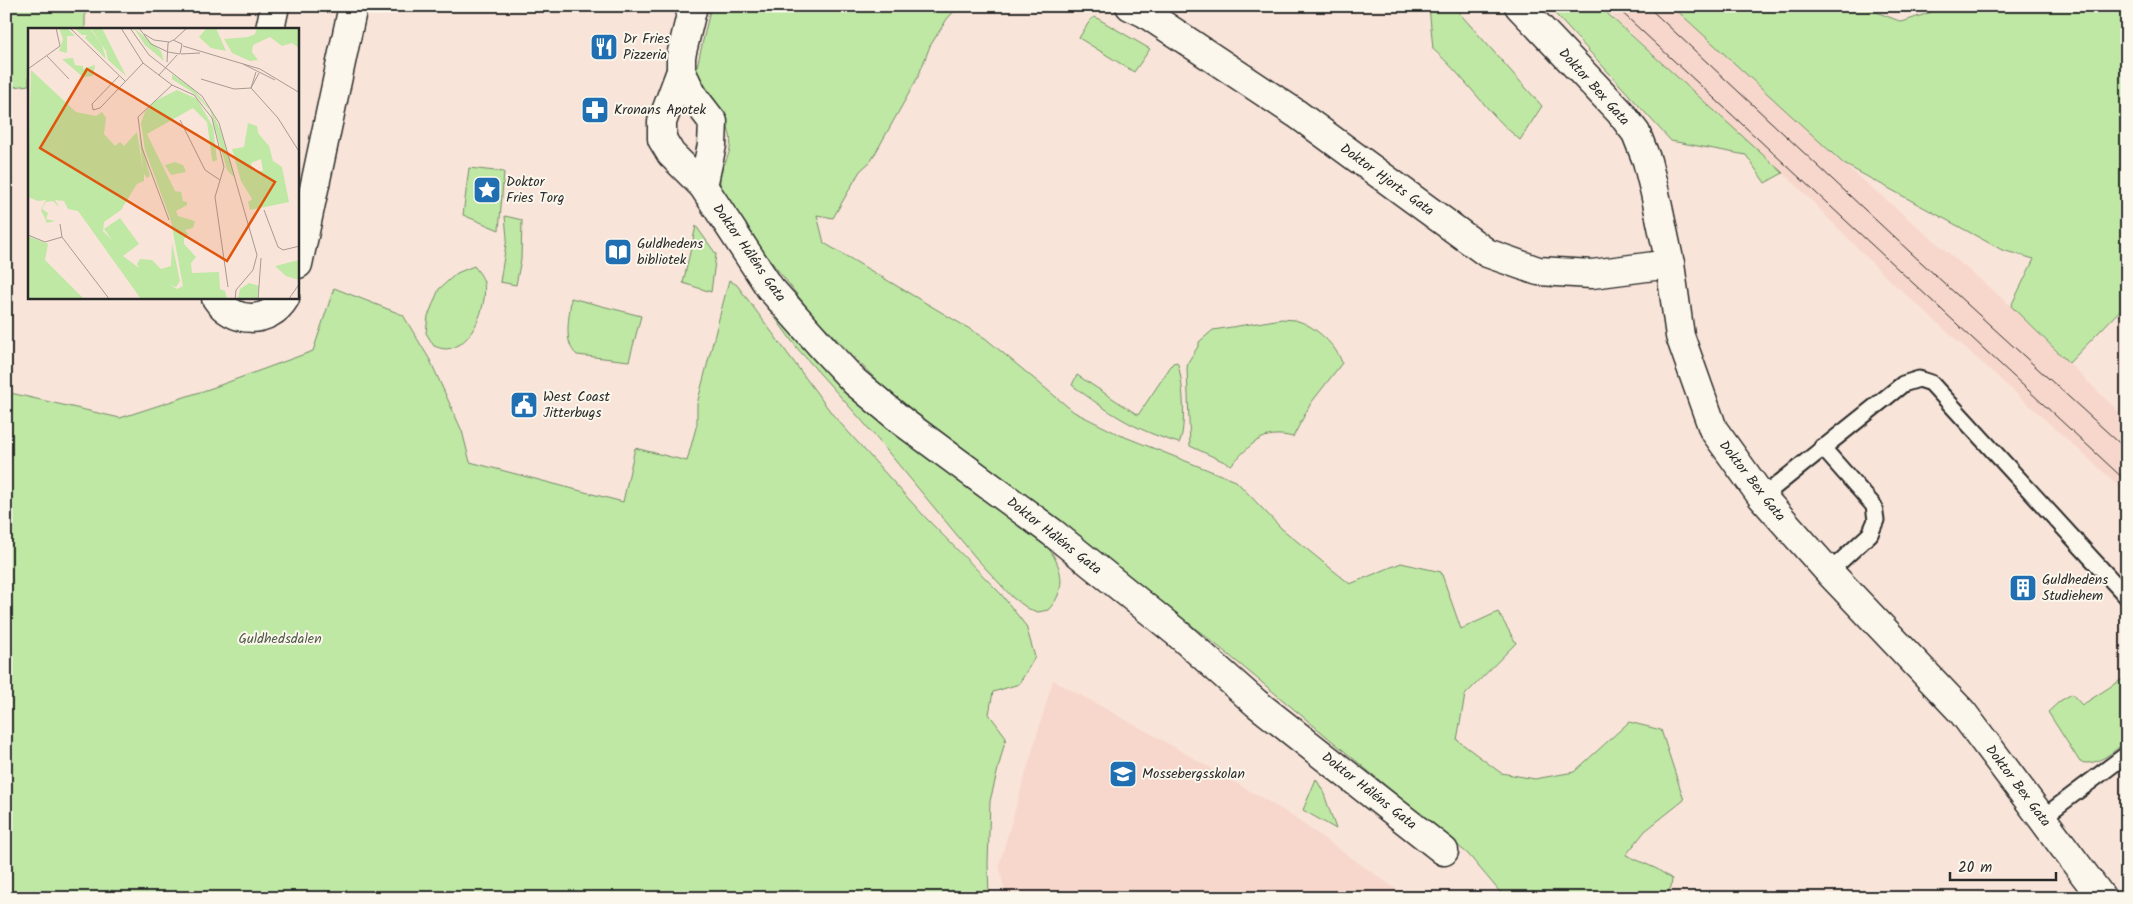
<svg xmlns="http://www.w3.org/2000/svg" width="2133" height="904" viewBox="0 0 2133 904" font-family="Kalam,sans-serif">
<rect width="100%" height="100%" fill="#f9e4d9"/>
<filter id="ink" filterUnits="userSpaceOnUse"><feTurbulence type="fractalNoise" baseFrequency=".02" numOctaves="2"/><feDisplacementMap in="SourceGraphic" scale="10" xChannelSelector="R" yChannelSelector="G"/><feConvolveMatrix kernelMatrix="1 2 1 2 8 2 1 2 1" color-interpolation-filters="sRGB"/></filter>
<g filter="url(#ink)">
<g fill="#f7d7cc">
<polygon points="1548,6 1672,6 1844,164 2011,306 2127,420 2127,493 1884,275 1795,184 1720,118 1604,8 1576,35"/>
<polygon points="1053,680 1155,736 1286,812 1409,898 1006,898 999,865"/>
</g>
<g fill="#bee8a4" stroke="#748a68">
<polygon points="6,6 84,6 85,8 85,29 29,29 29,85 6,88"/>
<path d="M711,6H959L947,19L930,46L918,77L871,161L860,171L833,218L817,215L824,243L985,338L1074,412L1120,435L1236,481L1282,529L1350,584L1401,563L1441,572L1461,629L1498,612L1516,643L1465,695L1457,740L1501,773L1535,779L1574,772L1629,722L1661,730L1684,800L1645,831L1626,855L1657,869L1672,879L1671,887L1664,898H1505L1468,854L1224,651L1044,508L887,391L813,315L759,246L747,224L742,228C734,214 715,189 721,172C726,159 733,150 730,135C725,112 708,91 696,71Z"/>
<path d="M1429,6H1453L1542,106L1520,140C1487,113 1465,77 1433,49Z"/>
<polygon points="1548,6 1599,6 1783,173 1765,183 1746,155 1671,141"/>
<polygon points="1672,6 1861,6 1902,22 1949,6 2127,6 2127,303 2069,363 2011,306 2034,259 2002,250 1844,164"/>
<polygon points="1095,17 1150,49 1134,72 1079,38 1091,19"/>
<polygon points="469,168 504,172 499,230 463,215"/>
<polygon points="505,216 522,220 521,259 516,285 500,282 507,238"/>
<polygon points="696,226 716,254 711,292 683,283"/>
<path d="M474,266C478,271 483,277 484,283C488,305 472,348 446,349C442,349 437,347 434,346L426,333L428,316L439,289L457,273Z"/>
<path d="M747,279L978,490L1049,549C1063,568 1067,591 1048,610L1038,612L1029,609L1013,598L976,558L864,423L797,348Z"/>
<polygon points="729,280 737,285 833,415 925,517 1001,594 1026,626 1035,657 1019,684 993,692 989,714 1006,737 990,801 988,864 989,898 6,898 6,392 120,418 212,388 313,351 334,288 403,315 430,360 462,431 470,462 623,502 635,448 687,461 697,424 697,404"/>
<path d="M571,298L641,316L629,361L577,355C562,342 570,316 571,298Z"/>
<path d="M1282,319C1287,320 1294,319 1298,321C1315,326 1337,346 1342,363L1311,403L1293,437C1261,429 1251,445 1231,465L1190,446L1187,369L1188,362L1199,345V342L1213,330Z"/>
<path d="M1177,362C1183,376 1187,430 1179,443C1134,430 1108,412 1072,385L1077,375L1138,415L1173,363Z"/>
<path d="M2127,676V741C2113,751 2098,767 2080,762L2048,712L2060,701L2072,694L2082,705Z"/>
<polygon points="1316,779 1323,791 1336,829 1303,810"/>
</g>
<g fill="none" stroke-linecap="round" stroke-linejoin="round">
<defs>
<g id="lane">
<polyline points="1822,447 1874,506 1876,520 1870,534 1829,572"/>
<polyline points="1762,497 1903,384 1919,379 1931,383 2127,597"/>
<polyline points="2042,818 2127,754"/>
</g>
<g id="street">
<polyline points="693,6 681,56 681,71 662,122 662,139 671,154 703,186 770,288 825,350 855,382 903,422 1053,533 1176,632 1256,703 1444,851"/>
<polyline points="1130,6 1145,13 1297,114 1487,253 1538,271 1592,274 1670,264"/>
<polyline points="1519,6 1620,112 1636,133 1647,161 1655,193 1670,264 1680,336 1713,429 1762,497 1829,572 1963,713 2102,898"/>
<polyline points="270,29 275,6"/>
<polyline points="681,71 693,96 713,122 712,145 703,186"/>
<polyline points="298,264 353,6"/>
<path d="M216,298C233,324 269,325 285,298"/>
</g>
</defs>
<use href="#lane" stroke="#2b2b2b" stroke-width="19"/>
<use href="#street" stroke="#2b2b2b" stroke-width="31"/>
<use href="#lane" stroke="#fbf7ec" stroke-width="15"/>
<use href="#street" stroke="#fbf7ec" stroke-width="28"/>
<g stroke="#2b2b2b" stroke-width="1">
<polyline points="1615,6 2127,482"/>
<polyline points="1647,6 1910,252 2127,450"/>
</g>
</g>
</g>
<defs>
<symbol id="restaurant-square" viewBox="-11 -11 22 22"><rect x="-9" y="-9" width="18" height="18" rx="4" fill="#1f6fb2" stroke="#fbf7ec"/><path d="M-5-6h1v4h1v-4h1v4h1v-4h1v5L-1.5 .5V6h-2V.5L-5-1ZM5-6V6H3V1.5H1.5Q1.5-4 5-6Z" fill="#fff"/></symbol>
<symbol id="pharmacy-square" viewBox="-11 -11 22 22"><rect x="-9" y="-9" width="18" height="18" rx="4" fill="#1f6fb2" stroke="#fbf7ec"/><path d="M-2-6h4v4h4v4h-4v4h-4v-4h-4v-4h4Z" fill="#fff"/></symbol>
<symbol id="sight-square" viewBox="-11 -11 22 22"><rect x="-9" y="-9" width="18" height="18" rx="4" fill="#1f6fb2" stroke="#fbf7ec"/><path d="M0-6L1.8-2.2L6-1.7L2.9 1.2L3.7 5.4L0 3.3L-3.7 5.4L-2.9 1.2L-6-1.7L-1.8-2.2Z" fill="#fff"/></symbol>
<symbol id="library-square" viewBox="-11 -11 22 22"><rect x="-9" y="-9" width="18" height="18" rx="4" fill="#1f6fb2" stroke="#fbf7ec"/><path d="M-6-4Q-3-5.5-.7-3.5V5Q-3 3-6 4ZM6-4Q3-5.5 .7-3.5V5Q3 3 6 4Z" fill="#fff"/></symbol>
<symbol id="civic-square" viewBox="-11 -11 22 22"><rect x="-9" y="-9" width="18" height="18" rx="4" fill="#1f6fb2" stroke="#fbf7ec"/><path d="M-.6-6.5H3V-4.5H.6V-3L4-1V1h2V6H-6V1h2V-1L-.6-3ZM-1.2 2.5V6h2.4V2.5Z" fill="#fff"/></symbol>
<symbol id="building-square" viewBox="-11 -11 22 22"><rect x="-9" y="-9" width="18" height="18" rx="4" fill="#1f6fb2" stroke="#fbf7ec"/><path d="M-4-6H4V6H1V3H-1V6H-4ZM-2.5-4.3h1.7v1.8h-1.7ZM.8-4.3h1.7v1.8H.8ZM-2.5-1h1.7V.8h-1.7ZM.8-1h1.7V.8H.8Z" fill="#fff"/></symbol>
<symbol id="school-square" viewBox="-11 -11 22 22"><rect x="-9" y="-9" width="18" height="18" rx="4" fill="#1f6fb2" stroke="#fbf7ec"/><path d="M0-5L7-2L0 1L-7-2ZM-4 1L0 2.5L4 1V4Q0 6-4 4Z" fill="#fff"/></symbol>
</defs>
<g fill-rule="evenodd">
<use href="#restaurant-square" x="588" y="31" width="32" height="32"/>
<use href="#pharmacy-square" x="579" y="94" width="32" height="32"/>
<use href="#sight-square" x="471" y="174" width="32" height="32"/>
<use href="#library-square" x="602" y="236" width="32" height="32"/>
<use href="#civic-square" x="508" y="389" width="32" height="32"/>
<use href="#building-square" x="2007" y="572" width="32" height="32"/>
<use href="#school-square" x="1107" y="758" width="32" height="32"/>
</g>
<g text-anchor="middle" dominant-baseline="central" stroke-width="4" stroke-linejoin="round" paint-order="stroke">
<g font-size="14" fill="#2b2b2b" stroke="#fbf7ec" text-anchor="start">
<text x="623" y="39">Dr Fries<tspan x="623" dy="16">Pizzeria</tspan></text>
<text x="614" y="110">Kronans Apotek</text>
<text x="506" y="182">Doktor<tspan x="506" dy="16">Fries Torg</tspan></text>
<text x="637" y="244">Guldhedens<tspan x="637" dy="16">bibliotek</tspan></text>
<text x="543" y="397">West Coast<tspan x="543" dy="16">Jitterbugs</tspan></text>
<text x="2042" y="580">Guldhedens<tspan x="2042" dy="16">Studiehem</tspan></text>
<text x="1142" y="774">Mossebergsskolan</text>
</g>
<g font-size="14" fill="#2b2b2b" stroke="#fbf7ec">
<text transform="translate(1594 87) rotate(48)">Doktor Bex Gata</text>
<text transform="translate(1387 180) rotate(36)">Doktor Hjorts Gata</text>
<text transform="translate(749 253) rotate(55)">Doktor Håléns Gata</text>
<text transform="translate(1752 481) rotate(52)">Doktor Bex Gata</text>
<text transform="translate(1054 536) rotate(38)">Doktor Håléns Gata</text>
<text transform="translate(2018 786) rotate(53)">Doktor Bex Gata</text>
<text transform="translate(1369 791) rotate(38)">Doktor Håléns Gata</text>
</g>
<g font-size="14" fill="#505a49" stroke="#fbf7ec">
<text x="280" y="639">Guldhedsdalen</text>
</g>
</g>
<g transform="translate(28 28)">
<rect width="271" height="271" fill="#f9e4d9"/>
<path d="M31,0H39L47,8H39V25L31,23L35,11ZM46,0H62L74,17L78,31L57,10L59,7H54ZM63,0H74L98,48L80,32L78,23ZM106,0L133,23L136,33L117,17ZM179,0H188L198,23L183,20L171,9ZM229,0H271V20L264,15L254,18L242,9L225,17L224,24L230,32L222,33L204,25L196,11L220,9L227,6ZM45,30L47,37L55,38V41L67,37L65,48L55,49L34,31ZM3,42L48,84L68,88L74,84L78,90L76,106L87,118L92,114L96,118L109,104L115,142L111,105L122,148L119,150L116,146V153L109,156L93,182L76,194L75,203L84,212L76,201L92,190L111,216L95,228L111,240L109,236L112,231L124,232L133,241L143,238L144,215L152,253L148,259L142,257L149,261L155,258L143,193L117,122L113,95L117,84L127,73L149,62L169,71L185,99L189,132L185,134L184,131L179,94L165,80L119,106L147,163L153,164L155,173L159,174V177L148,183L150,188L167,193L165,200L157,202L160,206L156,211V216L168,229L163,235L164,245L191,244L192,261L197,263L199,271H113L50,183L40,181L36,173L27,172L31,179L25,173L18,174L14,181L20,185L18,191L27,193L19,195L13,182L18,172L10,173L0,169ZM144,46L165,61L183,82L192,101L207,150L199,142L182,82L164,64L144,51ZM220,95L229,98L230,105L241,118L245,133L254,139L261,174L222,182L220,174L224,171L213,153L204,121L216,119ZM233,131L235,143H225L223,135ZM133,131L137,137L147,134L155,137L158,144L143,147ZM0,208L20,216L17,232L56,271H0ZM271,232V252L258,248L247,238ZM221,255L231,258L229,271H210L212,261Z" fill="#bee8a4" fill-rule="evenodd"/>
<path fill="none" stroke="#a79a93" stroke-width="1" d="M42,0L97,53M93,0L115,35L144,57L166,67L184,90L196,139L187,169L200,259M102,0L121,27L174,68L191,95L229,227L225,242L208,262L207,272M111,0L123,16L140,24M116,6L126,12L141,14M146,12L159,0M155,18L232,41L272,65M153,26L172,25M19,28L41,51M139,34L140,15L145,12L154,16L152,26L140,24M215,36L247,52M0,41L32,18L28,0M131,47L149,27M91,48L64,76L65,82L72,80L115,35M173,51L206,61L223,60M223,60L250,90L272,125M223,60L228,44M223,60L231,45M152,92L177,142L192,152M236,182L250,219L255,222L272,218M141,192L114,120L110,89L144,57M32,196L34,209L82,272M0,207L17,214L34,209M230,272L233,230M260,272L272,255"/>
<path fill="#df570e" fill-opacity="0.15" stroke="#df570e" stroke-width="2.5" d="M59,41L247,154L199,233L12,120Z"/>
<rect width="271" height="271" fill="none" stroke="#2b2b2b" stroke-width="2.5"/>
</g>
<rect width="2133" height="904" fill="none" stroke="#fbf7ec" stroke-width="25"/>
<rect x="12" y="12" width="2108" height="879" fill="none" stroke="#2b2b2b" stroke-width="2" filter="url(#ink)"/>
<path d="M1950 872v8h106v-8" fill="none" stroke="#2b2b2b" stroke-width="2.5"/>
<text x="1958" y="872" font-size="15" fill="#2b2b2b" stroke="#fbf7ec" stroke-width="4" paint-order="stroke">20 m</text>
</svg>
